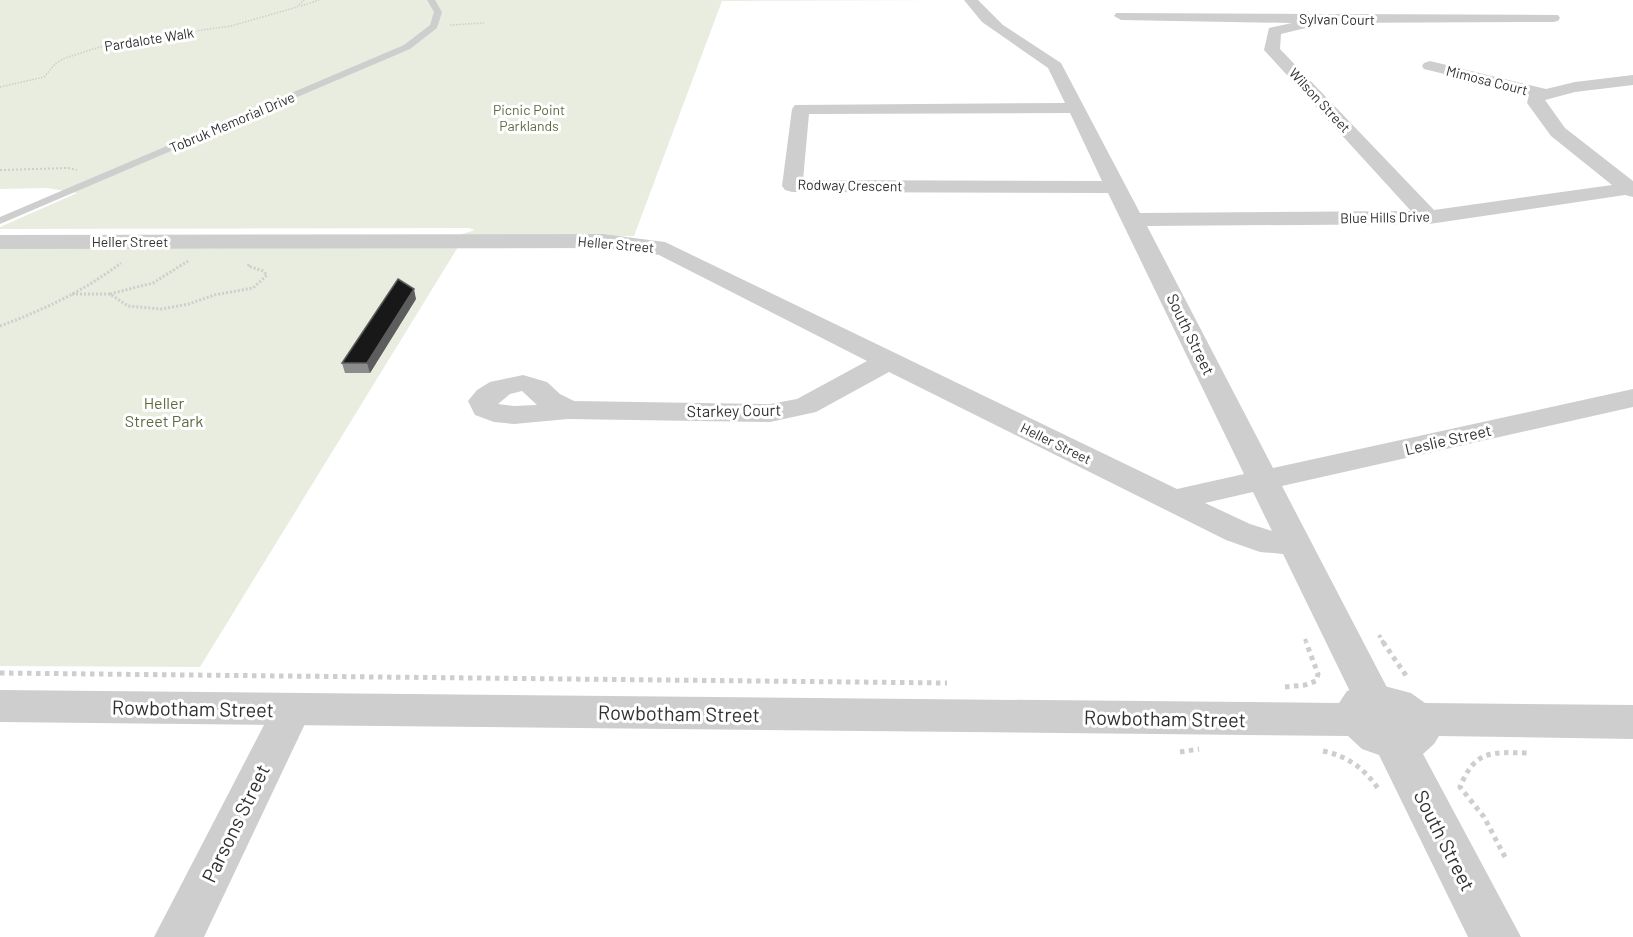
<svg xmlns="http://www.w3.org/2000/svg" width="1633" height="937" viewBox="0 0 1633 937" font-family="Barlow,sans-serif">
<rect width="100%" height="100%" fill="#fff"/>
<g fill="#e9eddf">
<polygon points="0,0 939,0 722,1 634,236 459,235 475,230 469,228 0,229 0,227 77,193 47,188 0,189"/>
<polygon points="0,247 458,247 200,667 0,666"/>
</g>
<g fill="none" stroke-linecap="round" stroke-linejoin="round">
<g stroke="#cecece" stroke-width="1.5" stroke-dasharray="1.5 1.5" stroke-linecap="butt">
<polyline points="301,6 319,0"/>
<polyline points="450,25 484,23"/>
<polyline points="0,87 44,77 56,63 65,58 116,42 231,26 297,7 304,0"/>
</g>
<polyline stroke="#cecece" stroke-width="2" stroke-dasharray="2 2" stroke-linecap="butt" points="0,170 68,168 77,170"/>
<g stroke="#cecece" stroke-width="3" stroke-dasharray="2 2" stroke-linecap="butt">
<polyline points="72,294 110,294 128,306 161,309 189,304 214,295 253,288 267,275 263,271 248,266 250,263"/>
<polyline points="110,294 153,283 188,261"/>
<path d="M0,326C43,310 84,291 121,263"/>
</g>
<g stroke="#cecece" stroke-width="4" stroke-dasharray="3 3" stroke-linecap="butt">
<polyline points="1379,635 1384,644"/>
<polyline points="1305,639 1307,644"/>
</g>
<g stroke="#cecece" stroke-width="5" stroke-dasharray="4.5 4.5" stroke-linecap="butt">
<polyline points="1383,642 1407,677"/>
<polyline points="0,673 947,683"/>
<polyline points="1285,687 1305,685 1316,681 1318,674 1306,642"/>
<path d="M1323,751C1348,756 1365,769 1379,790"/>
<polyline points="1180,752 1199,749"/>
<path d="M1505,857L1484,817L1460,787C1475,750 1491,752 1527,753"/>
</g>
<polygon fill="#cecece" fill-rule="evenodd" points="427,0 435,0 442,12 437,28 410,49 0,224 0,217 404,45 430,25 434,12"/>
<g fill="#cecece" fill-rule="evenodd">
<path d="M964,0H978L1003,25L1061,63L1140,213L1411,211L1264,50L1269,28L1292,23L1121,20L1114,16L1116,13L1558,15L1560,18L1558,21L1553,22L1316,23L1314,26L1281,34L1280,49L1434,210L1612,185L1551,136L1527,103L1529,95L1424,69L1422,66L1424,63L1430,61L1546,89L1575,82L1633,75V85L1575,92L1545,100L1565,128L1633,181V197L1625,195L1429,224L1147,226L1273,468L1633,389V407L1282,486L1393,699L1387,710L1373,714L1359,710L1283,554L1260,552L1226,540L889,372L816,412L770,422L568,419L514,424L494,422L475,415L468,401L477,390L490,382L523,375L547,382L560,394L574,401L770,404L797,399L867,361L659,255L603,248L0,249V235L603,234L665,242L1177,489L1244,474L1108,193L792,192L785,190L782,186L792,109L795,105L1065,103L1048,68L982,22ZM1070,113L1102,181L803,180L809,114ZM522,391L537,405L514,406L498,404L510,394ZM1253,492L1272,531L1250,524L1205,503Z"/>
<polygon points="292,694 306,698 312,709 204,937 154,937 278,698"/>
</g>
<polygon fill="#cecece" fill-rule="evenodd" points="1373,683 1411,693 1425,703 1633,705 1633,739 1439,736 1434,744 1423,754 1521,937 1468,937 1379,755 1362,749 1348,736 0,722 0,690 1339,703 1347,691"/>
</g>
<polygon fill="#8c8c8c" points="416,299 370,373 345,373 342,363"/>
<polygon fill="#5d5d5d" points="414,289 416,299 370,373 367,363"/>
<polygon fill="#181818" stroke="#5d5d5d" stroke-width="1.5" points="398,279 414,289 367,363 342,363"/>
<g text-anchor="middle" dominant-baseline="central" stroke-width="6" stroke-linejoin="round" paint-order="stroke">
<g font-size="14" fill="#313131" stroke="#fff">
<text transform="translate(1337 19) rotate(1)">Sylvan Court</text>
<text transform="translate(149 39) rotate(-9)">Pardalote Walk</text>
<text transform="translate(1487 80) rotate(14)">Mimosa Court</text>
<text transform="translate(1320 100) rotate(47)">Wilson Street</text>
<text transform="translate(232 122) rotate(-23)">Tobruk Memorial Drive</text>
<text transform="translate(850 185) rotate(1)">Rodway Crescent</text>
<text transform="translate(1385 217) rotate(-1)">Blue Hills Drive</text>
<text x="130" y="241">Heller Street</text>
<text transform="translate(616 244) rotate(5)">Heller Street</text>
<text transform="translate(1056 443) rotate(26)">Heller Street</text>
</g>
<g font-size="14" fill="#5c6b3f" stroke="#fff">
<text x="529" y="109">Picnic Point<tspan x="529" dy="16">Parklands</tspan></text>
</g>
<g font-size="16" fill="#313131" stroke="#fff">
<text transform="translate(1191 334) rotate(64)">South Street</text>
<text transform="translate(734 410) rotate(-1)">Starkey Court</text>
<text transform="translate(1448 439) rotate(-13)">Leslie Street</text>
</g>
<g font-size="16" fill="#5c6b3f" stroke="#fff">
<text x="164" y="402">Heller<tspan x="164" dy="18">Street Park</tspan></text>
</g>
<g font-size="20" fill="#313131" stroke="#fff">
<text transform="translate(193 708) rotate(1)">Rowbotham Street</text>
<text transform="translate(679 713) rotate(1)">Rowbotham Street</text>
<text transform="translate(1165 718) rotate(1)">Rowbotham Street</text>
<text transform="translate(235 823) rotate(-64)">Parsons Street</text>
<text transform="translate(1445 840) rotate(63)">South Street</text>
</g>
</g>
</svg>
